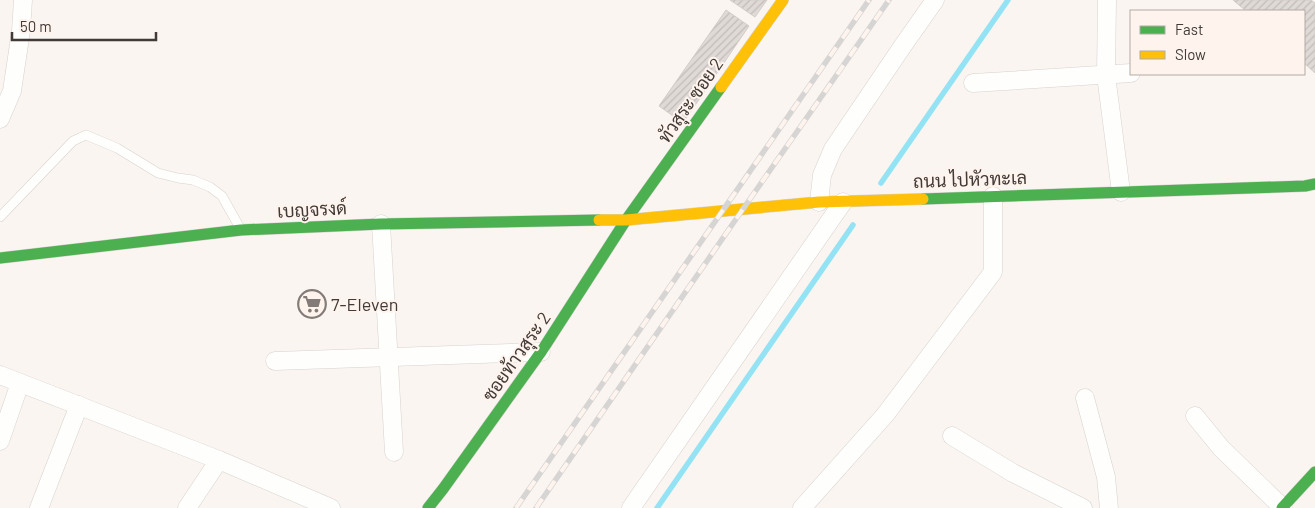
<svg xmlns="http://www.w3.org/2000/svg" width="1315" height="508" viewBox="0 0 1315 508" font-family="Barlow,Sarabun,sans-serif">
<defs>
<pattern id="building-hatch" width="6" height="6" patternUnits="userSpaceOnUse" patternTransform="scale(1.25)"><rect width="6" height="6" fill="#e0dad7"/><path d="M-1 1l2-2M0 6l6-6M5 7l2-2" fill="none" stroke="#c1bcb9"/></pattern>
</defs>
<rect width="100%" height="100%" fill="#faf5f1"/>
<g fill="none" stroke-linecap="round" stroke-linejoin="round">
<g stroke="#94e3f5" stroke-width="5.5">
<polyline points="881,183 1008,0"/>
<polyline points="657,508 853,225"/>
</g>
</g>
<g fill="url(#building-hatch)" stroke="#d2cdc9">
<polygon points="730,0 767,0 755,17"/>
<polygon points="1233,0 1311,0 1315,3 1315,73 1304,63 1304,11 1246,11"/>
<polygon points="726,10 749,26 683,123 659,106"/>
</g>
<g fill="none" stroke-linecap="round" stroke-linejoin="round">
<defs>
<polyline id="lane" points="0,217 73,141 86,135 117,148 158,173 178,178 193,180 210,187 222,196 240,228"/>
<g id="street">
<polyline points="1107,0 1106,75 1121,192"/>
<polyline points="973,83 1131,73"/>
<polyline points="0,119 12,91 21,31 23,0"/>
<polyline points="819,202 822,175 833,149 902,47 935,0"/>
<polyline points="381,224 394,452"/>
<polyline points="275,361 541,352"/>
<polyline points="0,375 219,460 331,508"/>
<polyline points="1085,398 1106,477 1109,508"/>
<polyline points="1195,416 1221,448 1283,508"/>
<polyline points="952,436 1013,473 1083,508"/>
<polyline points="0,441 20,383"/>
<polyline points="39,508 79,405"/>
<polyline points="187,508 219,460"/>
<polyline points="631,508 843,202"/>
<polyline points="802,508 885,415 993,272 993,196"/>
</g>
<g id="fast">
<polyline points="923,199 1305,186 1315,184"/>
<polyline points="0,258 241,230 381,224 599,220"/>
<polyline points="428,508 443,489 541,352 626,220 721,87"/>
<polyline points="1282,508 1315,472"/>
</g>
<g id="slow">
<polyline points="721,87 783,0"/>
<polyline points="599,220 626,220 819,202 923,199"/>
</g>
</defs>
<use href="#lane" stroke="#d7d2ce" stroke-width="10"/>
<use href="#street" stroke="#d7d2ce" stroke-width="19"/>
<use href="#fast" stroke="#d7d2ce" stroke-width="12"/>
<use href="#slow" stroke="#d7d2ce" stroke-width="12"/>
<use href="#lane" stroke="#fefefd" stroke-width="9"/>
<use href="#street" stroke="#fefefd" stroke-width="18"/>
<use href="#fast" stroke="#4caf50" stroke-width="11"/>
<use href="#slow" stroke="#ffc107" stroke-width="11"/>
<defs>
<g id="rail">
<polyline points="516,508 869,0"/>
<polyline points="536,508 743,209 889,0"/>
</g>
</defs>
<use href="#rail" stroke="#d6d5d4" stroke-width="5.5"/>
<use href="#rail" stroke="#fef4ed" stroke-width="4" stroke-dasharray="11" stroke-linecap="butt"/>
</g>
<defs>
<symbol id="supermarket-ring" viewBox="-11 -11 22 22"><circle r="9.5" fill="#fef4ed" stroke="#827b77" stroke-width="1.5"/><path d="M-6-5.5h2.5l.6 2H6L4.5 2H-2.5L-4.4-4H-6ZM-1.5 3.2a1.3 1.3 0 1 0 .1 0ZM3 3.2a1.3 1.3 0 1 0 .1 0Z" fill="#827b77"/></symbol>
</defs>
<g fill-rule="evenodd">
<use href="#supermarket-ring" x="296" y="288" width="32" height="32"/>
</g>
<g text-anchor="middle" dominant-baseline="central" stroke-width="4" stroke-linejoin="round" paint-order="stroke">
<g font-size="18" fill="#413a36" stroke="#fef4ed">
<text transform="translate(690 100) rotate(-55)">ทัวสุระ ซอย 2</text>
<text transform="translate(970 179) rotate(-2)">ถนน ไปหัวทะเล</text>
<text transform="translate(312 209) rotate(-3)">เบญจรงด์</text>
<text transform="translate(516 356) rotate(-55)">ซอยท้าวสุระ 2</text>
</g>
<g font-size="18" fill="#413a36" stroke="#fef4ed" text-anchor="start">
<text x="331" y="304">7-Eleven</text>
</g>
</g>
<rect x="1130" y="10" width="175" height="65" fill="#fef4ed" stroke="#b2aaa4"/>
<rect x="1140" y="26" width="25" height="8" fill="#4caf50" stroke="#b2aaa4"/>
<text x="1175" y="35" font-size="15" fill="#413a36">Fast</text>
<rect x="1140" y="51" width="25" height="8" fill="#ffc107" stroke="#b2aaa4"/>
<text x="1175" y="60" font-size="15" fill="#413a36">Slow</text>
<path d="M12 32v8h144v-8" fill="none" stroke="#413a36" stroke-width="2.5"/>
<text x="20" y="32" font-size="15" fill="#413a36" stroke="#fef4ed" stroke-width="4" paint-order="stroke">50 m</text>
</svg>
